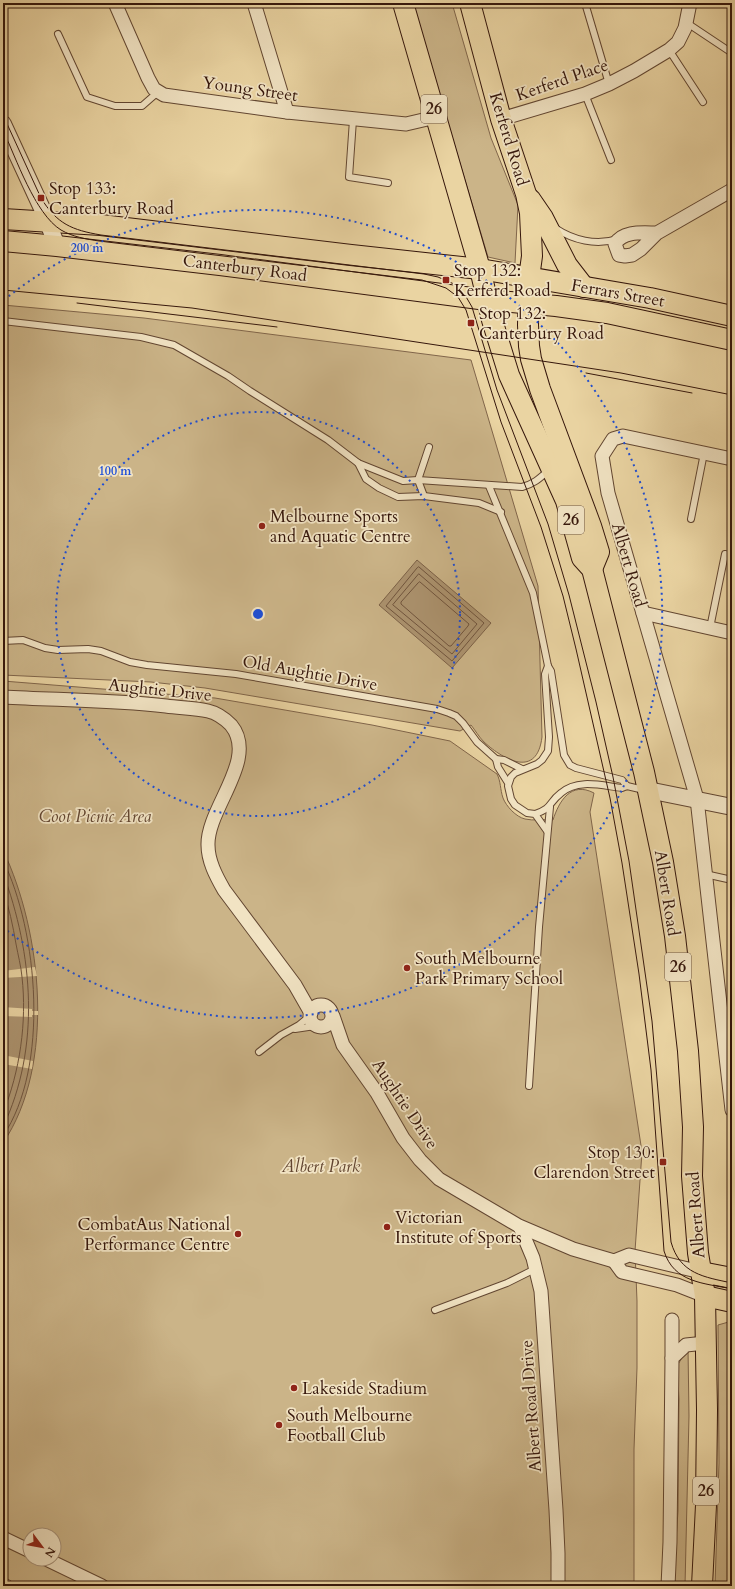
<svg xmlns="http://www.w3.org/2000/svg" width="735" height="1589" viewBox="0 0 735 1589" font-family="Cardo,serif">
<rect width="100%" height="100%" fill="#ead4a2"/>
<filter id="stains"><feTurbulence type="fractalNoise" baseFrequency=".005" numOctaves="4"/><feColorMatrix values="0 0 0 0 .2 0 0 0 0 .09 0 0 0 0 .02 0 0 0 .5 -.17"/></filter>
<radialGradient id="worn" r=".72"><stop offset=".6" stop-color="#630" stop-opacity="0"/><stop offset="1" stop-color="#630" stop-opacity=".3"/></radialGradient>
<g fill="#cbb488" stroke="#80654a" fill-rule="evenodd">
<polygon points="412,3 452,3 491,138 518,205 515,263 488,257"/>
<path d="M3,305L144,318L471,360L538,586L542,737C537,778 505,761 484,742C479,737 475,730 471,725L460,731L205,688L151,682L3,675Z"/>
<path d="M3,681L215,698L372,725L450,741L497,774C501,782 500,789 503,798C506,806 516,817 525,819C533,821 544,819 553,820C559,801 571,781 594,793L590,812L642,1152L635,1251L637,1301V1368L634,1449V1586H3ZM30,1535H54V1559H30Z"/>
<polygon points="732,1321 732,1586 715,1586 719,1463 718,1325"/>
<polygon points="688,1348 689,1416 685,1586 673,1586 678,1511 679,1399 677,1366"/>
</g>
<g fill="#ac936f" stroke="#7c6147">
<polygon points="417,560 491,623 452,668 379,605"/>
<path d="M3,850C42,932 56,1065 3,1143Z"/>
</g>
<g fill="#ead4a2">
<polygon points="35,967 37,976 3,978 3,971"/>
<polygon points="3,1007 32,1009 32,1011 38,1011 38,1015 32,1015 32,1017 3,1016"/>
<polygon points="3,1055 33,1061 32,1069 3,1064"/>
</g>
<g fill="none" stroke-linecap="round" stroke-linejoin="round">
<g stroke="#70543d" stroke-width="1">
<polygon points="419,567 484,623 452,661 386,606 417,568"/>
<polygon points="419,574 477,624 452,654 393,605"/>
<polygon points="420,582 469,624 468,626 451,646 449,646 401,604 401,602 418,583"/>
<path d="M3,860C38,932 50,1067 3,1136"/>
<path d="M3,873C33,954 41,1047 3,1127"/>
<path d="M3,890C9,907 13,926 16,944C18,955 21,966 22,977C27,1022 20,1071 3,1113"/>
</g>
<defs>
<g id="service">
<polyline points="585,3 609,84"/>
<polyline points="687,23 732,53"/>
<polyline points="58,34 87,97 115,106 142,106 158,92"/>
<polyline points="669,50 703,102"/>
<polyline points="585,94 611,160"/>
<polyline points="353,120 349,177 388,183"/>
<path d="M555,228C573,240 596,246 617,239"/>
<path d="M3,321L141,337L174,345L228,376L250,391L328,440L358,463L403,481L418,480L522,487C534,484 540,478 549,470"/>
<polyline points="358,463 366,479 379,488 398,497 424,496 479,503 501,512"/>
<polyline points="489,486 533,593 548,666 551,671 564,755 570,765 576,768 622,780 627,786"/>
<polyline points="424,496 418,480 429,447"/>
<polyline points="691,519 704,453"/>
<polyline points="710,628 725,554 732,556"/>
<polyline points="3,641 23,640 45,648 58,650 88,649 101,651 130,662 147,665 236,674 437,709 449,713 456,716 463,723 477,742 496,759 504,760 522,769"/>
<polyline points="496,759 498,767 508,783"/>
<path d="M535,814C553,808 548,803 561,793C578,778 603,786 622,788L627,786L644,790"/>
<polyline points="547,831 535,814 527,813 515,805 511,799 508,786 511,777 515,773 537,764 542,760 548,751 549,737 545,674 548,666"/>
<polyline points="705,874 732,880"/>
<polyline points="295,1029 315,1026"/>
<polyline points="259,1052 281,1035 299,1025 310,1016"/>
<polyline points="529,1086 539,927 550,807"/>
<polyline points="435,1310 507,1283 537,1268"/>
</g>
<g id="minor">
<polyline points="115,3 148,78 154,89 164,95 287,112 406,124 436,117"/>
<polyline points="254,3 287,112"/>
<polyline points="501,119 585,94 609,84 634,71 669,50 678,42 685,28 690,3"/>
<path d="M657,233C644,233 623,230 615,244L619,255L625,256L632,255L641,249L657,233L732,190"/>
<polyline points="732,459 623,436 613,439 602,456 608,493 697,799 732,1110"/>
<polyline points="643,613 732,633"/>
<path d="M3,697C57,700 112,700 166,706C180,708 195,708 208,711C217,713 225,719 231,725C259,759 207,808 208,845C208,861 216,876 224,890L295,985L311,1013"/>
<circle cx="321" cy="1016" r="11"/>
<polyline points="333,1016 343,1045 377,1093 403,1138 420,1160 439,1179 519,1226 573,1249 614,1261 629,1255 701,1272"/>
<polyline points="520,1227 533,1258 541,1291 556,1510 558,1553 558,1586"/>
<polyline points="614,1261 622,1272 677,1285 705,1296"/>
<polyline points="672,1358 672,1320"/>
<polyline points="3,1538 30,1551"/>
<polyline points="46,1559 102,1586"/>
<polyline points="3,1585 6,1586"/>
<polyline points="668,1586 670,1542 672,1358 686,1345 705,1343"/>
</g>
<g id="tertiary">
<polyline points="3,124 45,215 57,246"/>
<polyline points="648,790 732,807"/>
</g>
<g id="primary">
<polyline points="403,3 480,269 492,320 509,375 566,501 582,558 592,569 644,772 663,862 675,936 688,1051 693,1127 692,1176 698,1253 705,1296 707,1410 706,1505 702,1586"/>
<polyline points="470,3 501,119 526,194 530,213 532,256 529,278 528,325 529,346 531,359 540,389 591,526 599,552 592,569"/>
<polyline points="530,199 543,218 567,265 584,287"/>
<polyline points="3,219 101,225 351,255 480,269 650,298 732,316"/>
<polyline points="3,241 57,246 220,265 487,300 556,306 607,313 732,340"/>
<polyline points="701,1272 732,1278"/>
<polyline points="705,1296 732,1302"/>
</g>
</defs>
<use href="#service" stroke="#624631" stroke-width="8"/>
<use href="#minor" stroke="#624631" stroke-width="15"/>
<use href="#tertiary" stroke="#624631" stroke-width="18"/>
<use href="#primary" stroke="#35160b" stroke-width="22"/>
<use href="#service" stroke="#f1e3c3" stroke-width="6"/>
<use href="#minor" stroke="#f1e3c3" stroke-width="13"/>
<use href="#tertiary" stroke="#f1e3c3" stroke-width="16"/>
<use href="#primary" stroke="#ead4a2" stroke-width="20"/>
<g stroke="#35160b" stroke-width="1">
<path d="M3,115L41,198C57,224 72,230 101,235L424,274L438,277L454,284L465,295L472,307L497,390L548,524L569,595L596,702L613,777L629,861L652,1021L671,1242C680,1274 704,1277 732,1283"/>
<path d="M3,130C16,158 35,214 61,230C73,237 86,239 99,241L422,280L446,288L458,297L466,310L501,422L541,527L563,596L576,649L610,798L622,863L639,974L651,1070L664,1251C674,1283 704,1283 732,1289"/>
<polyline points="3,290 192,308 621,373 732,395"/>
<polyline points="77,303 277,327"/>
<polyline points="586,373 692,393"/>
</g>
</g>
<g fill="none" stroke="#1d4ed8" stroke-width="2" stroke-dasharray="2 4">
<circle cx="258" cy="614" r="202"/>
<path d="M4 300A404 404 0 1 1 4 928"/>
</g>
<g fill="#8f2418" stroke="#f1e3c3" stroke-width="1.5">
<rect x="37" y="194" width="8" height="8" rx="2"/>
<rect x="442" y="276" width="8" height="8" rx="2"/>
<rect x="467" y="319" width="8" height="8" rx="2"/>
<circle cx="262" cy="526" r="4"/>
<circle cx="407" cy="968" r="4"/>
<rect x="659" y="1158" width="8" height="8" rx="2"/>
<circle cx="387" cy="1227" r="4"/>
<circle cx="238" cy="1234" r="4"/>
<circle cx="294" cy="1388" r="4"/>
<circle cx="279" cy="1425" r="4"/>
</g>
<g text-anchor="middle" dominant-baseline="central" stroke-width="3.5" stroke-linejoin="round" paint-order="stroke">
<g fill="#f1e3c3" stroke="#6d5442" stroke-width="1">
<rect x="421" y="95" width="26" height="28" rx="3"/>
<rect x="558" y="506" width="26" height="28" rx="3"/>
<rect x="665" y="953" width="26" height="28" rx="3"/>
<rect x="693" y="1477" width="26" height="28" rx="3"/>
</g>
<g font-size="16" font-weight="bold" fill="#35160b">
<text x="434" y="109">26</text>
<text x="571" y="520">26</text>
<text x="678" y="967">26</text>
<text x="706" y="1491">26</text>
</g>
<g font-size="17" fill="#35160b" stroke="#f1e3c3">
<text transform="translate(562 80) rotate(-19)">Kerferd Place</text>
<text transform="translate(250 89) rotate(8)">Young Street</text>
<text transform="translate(509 139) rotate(73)">Kerferd Road</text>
<text transform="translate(245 268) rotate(7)">Canterbury Road</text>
<text transform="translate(618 293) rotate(10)">Ferrars Street</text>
<text transform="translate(629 565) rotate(74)">Albert Road</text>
<text transform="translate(310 673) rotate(10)">Old Aughtie Drive</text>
<text transform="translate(160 690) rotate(6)">Aughtie Drive</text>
<text transform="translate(667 893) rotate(81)">Albert Road</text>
<text transform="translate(405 1104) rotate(56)">Aughtie Drive</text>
<text transform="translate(696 1215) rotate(-94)">Albert Road</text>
<text transform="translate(531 1406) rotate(-94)">Albert Road Drive</text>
</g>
<g font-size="17" fill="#35160b" stroke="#f1e3c3" text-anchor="start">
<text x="49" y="188">Stop 133:<tspan x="49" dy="20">Canterbury Road</tspan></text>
<text x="454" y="270">Stop 132:<tspan x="454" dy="20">Kerferd Road</tspan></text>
<text x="479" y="313">Stop 132:<tspan x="479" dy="20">Canterbury Road</tspan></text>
<text x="270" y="516">Melbourne Sports<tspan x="270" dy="20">and Aquatic Centre</tspan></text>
<text x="415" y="958">South Melbourne<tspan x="415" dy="20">Park Primary School</tspan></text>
<text x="655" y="1152" text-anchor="end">Stop 130:<tspan x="655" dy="20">Clarendon Street</tspan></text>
<text x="395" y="1217">Victorian<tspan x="395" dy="20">Institute of Sports</tspan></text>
<text x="230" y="1224" text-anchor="end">CombatAus National<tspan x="230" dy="20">Performance Centre</tspan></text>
<text x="302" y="1388">Lakeside Stadium</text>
<text x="287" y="1415">South Melbourne<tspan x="287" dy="20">Football Club</tspan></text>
</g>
<g font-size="17" font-style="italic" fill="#624530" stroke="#f1e3c3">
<text x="95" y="816">Coot Picnic Area</text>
<text x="321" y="1166">Albert Park</text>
</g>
</g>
<circle cx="258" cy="614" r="6" fill="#1d4ed8" stroke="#f1e3c3" stroke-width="2"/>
<g font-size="12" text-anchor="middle" font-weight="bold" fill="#1d4ed8" stroke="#f1e3c3" stroke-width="3.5" stroke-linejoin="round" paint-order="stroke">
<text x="87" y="252">200 m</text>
<text x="115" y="475">100 m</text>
</g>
<rect width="735" height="1589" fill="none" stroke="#ead4a2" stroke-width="16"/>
<rect x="4" y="4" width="727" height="1581" fill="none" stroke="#35160b" stroke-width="2"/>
<rect x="8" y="8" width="719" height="1573" fill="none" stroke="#35160b"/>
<g transform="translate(42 1547) rotate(122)"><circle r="19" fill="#f1e3c3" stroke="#a69179"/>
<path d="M0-3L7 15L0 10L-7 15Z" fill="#8f2418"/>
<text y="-6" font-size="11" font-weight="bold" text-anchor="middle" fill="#35160b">N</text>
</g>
<rect width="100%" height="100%" filter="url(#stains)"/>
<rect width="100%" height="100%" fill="url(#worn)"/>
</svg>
